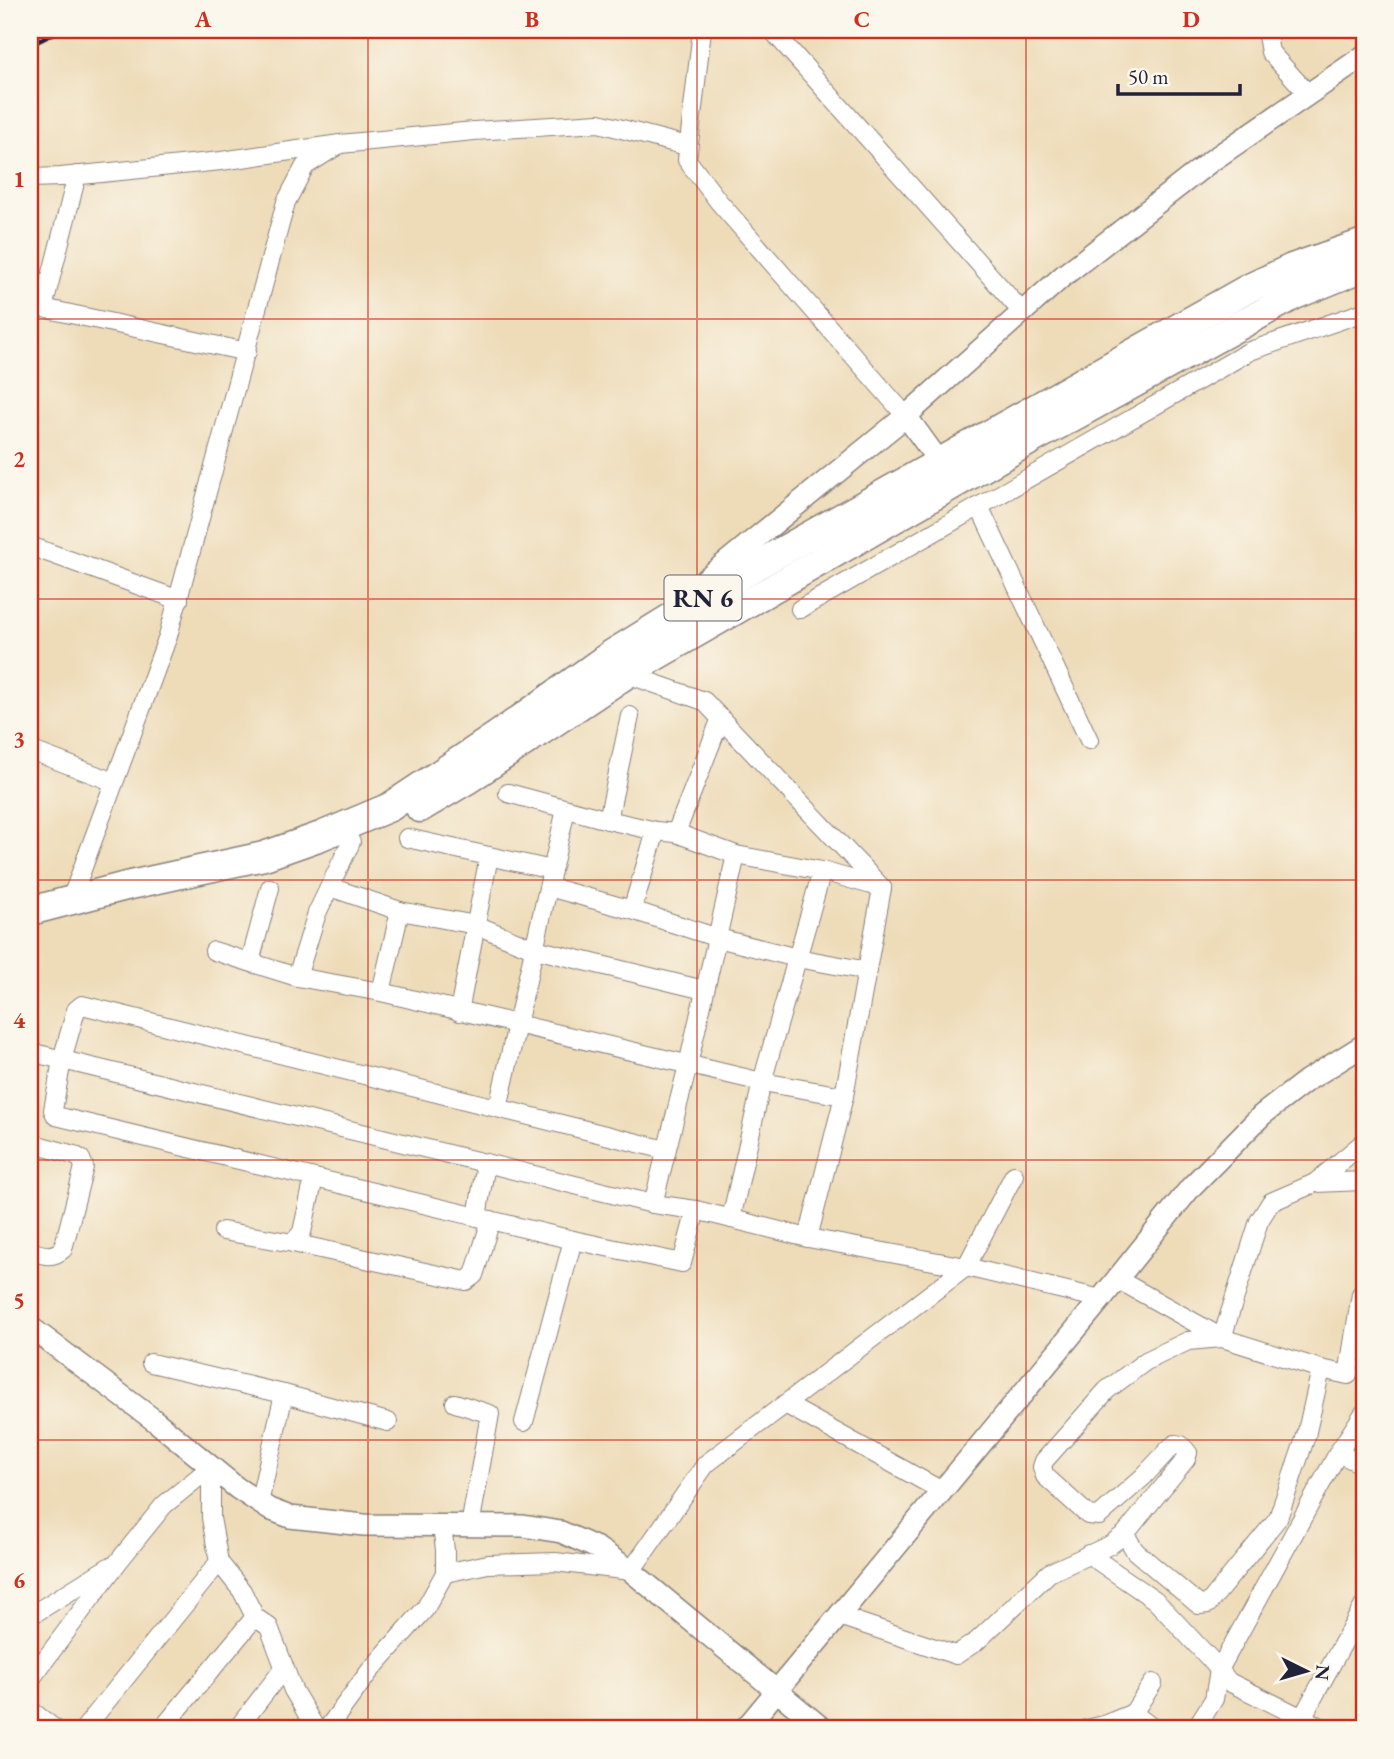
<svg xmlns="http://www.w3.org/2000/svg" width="1394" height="1759" viewBox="0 0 1394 1759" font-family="'EB Garamond',serif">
<rect width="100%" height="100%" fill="#fbf7ec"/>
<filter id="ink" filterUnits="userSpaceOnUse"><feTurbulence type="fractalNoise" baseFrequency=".0143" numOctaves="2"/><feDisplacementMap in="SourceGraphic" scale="14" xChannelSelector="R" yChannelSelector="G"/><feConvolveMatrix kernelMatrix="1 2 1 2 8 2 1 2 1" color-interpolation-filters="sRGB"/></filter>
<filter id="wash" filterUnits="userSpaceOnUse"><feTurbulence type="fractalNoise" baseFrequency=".00686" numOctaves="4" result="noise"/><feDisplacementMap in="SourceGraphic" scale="28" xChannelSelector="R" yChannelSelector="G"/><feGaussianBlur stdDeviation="1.57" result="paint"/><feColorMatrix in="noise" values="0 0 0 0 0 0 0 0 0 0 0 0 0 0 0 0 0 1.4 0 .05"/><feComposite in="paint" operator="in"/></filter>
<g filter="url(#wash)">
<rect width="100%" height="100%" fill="#eedcb9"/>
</g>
<g filter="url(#ink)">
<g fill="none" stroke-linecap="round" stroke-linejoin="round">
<defs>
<g id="minor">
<polyline points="702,30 687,160 719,202 906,416"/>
<polyline points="772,30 1023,313"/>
<polyline points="1266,30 1270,52 1309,95"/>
<polyline points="77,175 43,308 247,352"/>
<polyline points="30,178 61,177 221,161 340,144 474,131 599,123 687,146"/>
<polyline points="979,506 1089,740"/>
<polyline points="30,546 179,600"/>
<polyline points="800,609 1250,351 1364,312"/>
<polyline points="623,668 627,674 704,701 882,888"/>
<polyline points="30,750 114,782"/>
<polyline points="508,793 608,820 656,831 676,833 736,855 822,871 882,888"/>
<polyline points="608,820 630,716"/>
<polyline points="676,833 721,718"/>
<polyline points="407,838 552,870"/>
<polyline points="330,887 400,911 476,925 535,949 704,990"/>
<polyline points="549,887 632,910 718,938 797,958 868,971"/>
<polyline points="69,905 168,636 286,202 305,166 340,144"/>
<polyline points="632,910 656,831"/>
<polyline points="214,951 297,977 381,992 762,1082 844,1096"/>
<polyline points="250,962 270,888"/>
<polyline points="297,977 317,913 351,842"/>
<polyline points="381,992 400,911"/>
<polyline points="459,1012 489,856"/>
<polyline points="30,1052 653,1204 696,1210 808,1238 966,1267 1101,1299"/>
<polyline points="498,1108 566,809"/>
<path d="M30,1143L74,1155L81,1159L84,1167L63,1249C52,1259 43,1255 30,1251"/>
<polyline points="666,1150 82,1005 76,1010 62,1060 53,1110 56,1116 573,1240 682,1263 696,1210"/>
<polyline points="1315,1183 1364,1142"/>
<polyline points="653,1204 688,1065 736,855"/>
<polyline points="477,1217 486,1163"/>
<polyline points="731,1219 762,1082 822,871"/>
<polyline points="223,1231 293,1243 302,1232 314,1178"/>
<polyline points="808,1238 844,1096 882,888"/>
<polyline points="293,1243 466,1281 474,1275 491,1220"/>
<polyline points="1117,1279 1222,1338 1321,1369 1348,1375 1361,1294 1364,1295"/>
<polyline points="151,1363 284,1394"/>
<polyline points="455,1403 490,1414 470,1526"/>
<polyline points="785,1404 942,1491"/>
<polyline points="524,1422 573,1240"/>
<polyline points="1338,1453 1364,1465"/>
<polyline points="211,1467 211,1518 219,1562 242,1591 255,1617 269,1627 293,1690 316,1729"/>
<polyline points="259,1503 284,1394 388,1422"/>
<polyline points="1125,1534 1135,1551 1199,1605 1208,1604 1278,1518 1306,1436 1321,1369"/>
<polyline points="1088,1554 1155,1600 1211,1660 1229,1682 1325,1729"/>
<polyline points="445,1573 488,1564 555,1562 631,1571 706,1464 966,1267 1014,1175"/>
<polyline points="30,1616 109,1567"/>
<polyline points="839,1616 956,1655 977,1641 1049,1573 1110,1545 1125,1534 1186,1459 1188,1453 1181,1445 1175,1444 1171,1447 1143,1477 1099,1516 1088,1515 1045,1476 1042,1467 1044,1461 1107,1390 1146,1361 1188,1341 1222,1338 1259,1221 1271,1202 1315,1183 1364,1181"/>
<polyline points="30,1680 118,1562 164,1505 211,1467"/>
<polyline points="1153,1683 1133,1713 1154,1729"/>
<polyline points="30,1710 55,1729"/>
<polyline points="1302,1718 1364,1605"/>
<polyline points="84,1729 219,1562"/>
<polyline points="162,1729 255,1617"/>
<polyline points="237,1729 284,1668"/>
<polyline points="327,1729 369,1672 425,1609 445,1573 445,1550 442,1526"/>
<polyline points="1087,1729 1104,1725 1133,1713"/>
<polyline points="1195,1729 1214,1699 1219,1670 1338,1453 1364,1413"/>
</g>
<g id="tertiary">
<polyline points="948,474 906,416 1063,276 1211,161 1364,56"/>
<polyline points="680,600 906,416"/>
<polyline points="30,1327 154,1420 237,1488 269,1509 290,1517 364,1525 523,1526 561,1532 597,1548 631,1571 823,1729"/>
<polyline points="745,1729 1101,1299 1191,1187 1262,1115 1306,1081 1364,1045"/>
</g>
<g id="primary">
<polyline points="420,808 467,780 640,665 1036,437 1295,295 1364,267"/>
<polyline points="30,911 126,886 264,856 321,836 390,807 498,735 612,654 752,568 1249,288 1292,268 1364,243"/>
</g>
</defs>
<use href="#minor" stroke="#887f7a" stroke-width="20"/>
<use href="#tertiary" stroke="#887f7a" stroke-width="24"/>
<use href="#primary" stroke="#887f7a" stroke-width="31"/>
<use href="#minor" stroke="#fff" stroke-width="18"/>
<use href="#tertiary" stroke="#fff" stroke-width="21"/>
<use href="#primary" stroke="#fff" stroke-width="28"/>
<polyline stroke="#22223b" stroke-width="5" points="30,45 60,30"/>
</g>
</g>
<path fill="none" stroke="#c8321e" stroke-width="2" stroke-opacity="0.55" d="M368,30V1729M697,30V1729M1026,30V1729M30,319H1364M30,599H1364M30,880H1364M30,1160H1364M30,1440H1364"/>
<g text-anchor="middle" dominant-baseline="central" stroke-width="6" stroke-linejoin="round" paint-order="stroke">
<rect fill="#fbf7ec" stroke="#636270" stroke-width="2" x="664.5" y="575.5" width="77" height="45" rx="5"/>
<g font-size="26" font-weight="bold" fill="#22223b">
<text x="703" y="598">RN 6</text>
</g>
</g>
<rect width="1394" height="1759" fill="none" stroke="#fbf7ec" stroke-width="77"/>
<g transform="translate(1306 1671) rotate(95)" stroke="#fbf7ec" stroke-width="5" paint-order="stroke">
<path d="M0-5L12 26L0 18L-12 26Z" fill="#22223b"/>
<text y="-10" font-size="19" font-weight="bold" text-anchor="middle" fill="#22223b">N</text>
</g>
<path d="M1118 84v10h122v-10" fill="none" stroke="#22223b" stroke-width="3.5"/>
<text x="1128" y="84" font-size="21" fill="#22223b" stroke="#fbf7ec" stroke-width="5" paint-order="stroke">50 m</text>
<rect x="38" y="38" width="1318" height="1682" fill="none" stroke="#c8321e" stroke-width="2.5"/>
<g font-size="23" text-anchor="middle" font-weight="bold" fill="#c8321e">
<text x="203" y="27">A</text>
<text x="532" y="27">B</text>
<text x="862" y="27">C</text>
<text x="1191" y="27">D</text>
<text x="19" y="187">1</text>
<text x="19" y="467">2</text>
<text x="19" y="747">3</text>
<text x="19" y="1028">4</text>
<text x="19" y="1308">5</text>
<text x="19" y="1588">6</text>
</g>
</svg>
